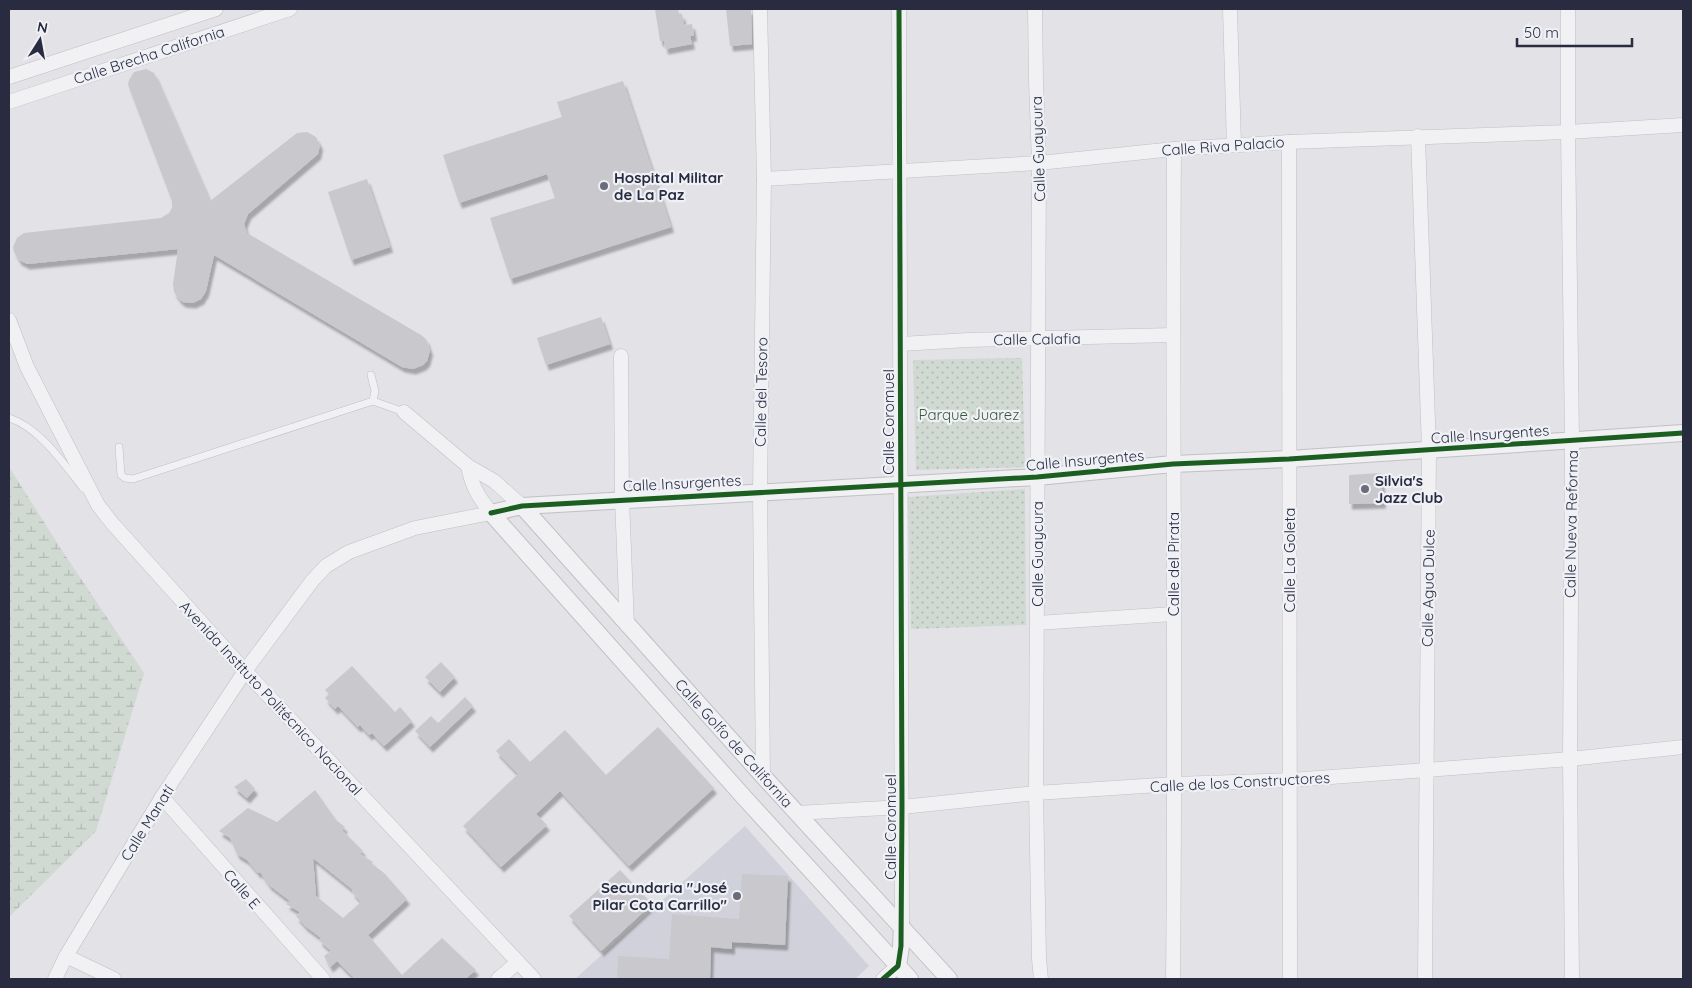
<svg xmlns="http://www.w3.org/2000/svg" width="1692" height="988" viewBox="0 0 1692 988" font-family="Quicksand,sans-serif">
<defs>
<pattern id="wetland-marsh" width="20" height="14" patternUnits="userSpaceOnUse" patternTransform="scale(1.25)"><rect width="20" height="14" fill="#d0d9d2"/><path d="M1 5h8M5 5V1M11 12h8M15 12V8" fill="none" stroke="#b3bab5"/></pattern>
<pattern id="park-dots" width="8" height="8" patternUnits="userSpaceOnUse" patternTransform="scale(1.25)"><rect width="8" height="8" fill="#d0d9d2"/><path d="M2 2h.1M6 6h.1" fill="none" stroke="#b3bab5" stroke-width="1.8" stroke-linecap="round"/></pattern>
<filter id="shadow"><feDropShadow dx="3" dy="5.5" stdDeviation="1" flood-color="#0004"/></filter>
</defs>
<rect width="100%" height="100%" fill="#e2e2e7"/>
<polygon fill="#d0d1da" points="745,826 869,966 855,979 575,979"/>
<polygon fill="url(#wetland-marsh)" points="9,467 61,549 144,673 96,831 9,917"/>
<g fill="url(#park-dots)">
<polygon points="1022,358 1025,467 916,470 913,360"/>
<polygon points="1025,489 1026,625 911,629 908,497"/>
</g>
<g fill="#c8c8cd" fill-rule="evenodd" filter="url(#shadow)">
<polygon points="655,9 678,9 679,14 682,14 684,25 692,24 694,36 690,36 692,44 665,49 664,41 660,41"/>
<polygon points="726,9 751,9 752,44 730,46"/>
<polygon points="146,69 154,73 156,77 210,201 297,133 307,132 316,137 320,145 318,154 248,214 244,224 247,233 421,335 426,339 430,350 427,361 423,365 413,369 402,367 214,255 206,291 201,299 193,303 183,302 179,299 174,292 173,284 178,249 27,264 19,260 14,252 13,247 17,238 24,233 161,218 169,213 172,208 172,201 128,85 129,80 134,72"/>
<polygon points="623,81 671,227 510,279 490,218 555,198 547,174 459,203 443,155 562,117 557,102"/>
<polygon points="367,179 390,247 351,260 328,192"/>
<polygon points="601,317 610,344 546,365 537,338"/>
<polygon points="1381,473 1383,503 1349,504 1349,475"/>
<polygon points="441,662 455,677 440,692 425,677"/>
<polygon points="352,666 395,712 400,707 412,721 384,746 372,733 369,735 360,725 358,727 338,706 335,709 325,698 329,694 325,690"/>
<polygon points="465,697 473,706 430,747 415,731 431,716 438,723"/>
<polygon points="658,727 714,788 629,866 560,791 536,814 547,825 501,867 463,826 518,774 496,751 509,739 530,762 565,730 606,775"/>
<polygon points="246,779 255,789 247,798 234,787"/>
<path d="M315,790L336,820L345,827L342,830L363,851L360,854L373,862L372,864L384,873L407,899L368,935L402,975L442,938L476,970L465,979H355L337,961L330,967L324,956L331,951L319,940L321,938L305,926L296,916L300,912L286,904L290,901L269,885L260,872L258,873L247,860L237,854L230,838L219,831L248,808L277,822ZM313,858L353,890L352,892L361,902L343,918L316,896Z"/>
<polygon points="620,870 652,904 601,951 569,916"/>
<polygon points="742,874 788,876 785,945 732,942 732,949 711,947 710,979 617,979 618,956 669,959 672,914 739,919"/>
</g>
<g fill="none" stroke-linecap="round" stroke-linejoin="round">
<defs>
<g id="service">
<polyline points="371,375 375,391 373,401"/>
<path d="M9,418C39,427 64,464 83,488"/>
<polyline points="119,447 121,475 125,478 133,479 373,401 404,412"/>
</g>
<g id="minor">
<polyline points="760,9 764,179 760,492 763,776"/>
<polyline points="899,9 902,926"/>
<polyline points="1035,9 1036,81 1039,163 1036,793 1039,959 1041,979"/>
<polyline points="1230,9 1234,145"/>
<polyline points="1568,9 1568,132 1572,440 1570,759 1572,979"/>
<polyline points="9,77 216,9"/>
<polyline points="9,102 290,9"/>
<polyline points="1418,136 1429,450 1425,979"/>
<polyline points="1289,142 1290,979"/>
<polyline points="764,179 1039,163 1174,149 1289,142 1568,132 1683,125"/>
<polyline points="9,320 27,367 98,505 112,523 245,671 534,979"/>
<polyline points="901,344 968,340 1173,335"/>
<polyline points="621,356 622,499 627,625"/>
<polyline points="404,412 468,466 494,481 522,506"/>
<polyline points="1037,623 1173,614"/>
<polyline points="162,797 323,979"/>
<polyline points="797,813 902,807 1036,793 1175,784 1291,780 1426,770 1570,759 1683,747"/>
<polyline points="66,956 114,979"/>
<path d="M55,979L66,956L162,797L245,671L312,581L326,566L349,552L415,528L491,513C478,496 472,487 468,466"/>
<polyline points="498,979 518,962"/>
<polyline points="883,979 898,966"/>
<path d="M1173,979C1176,702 1172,426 1174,149"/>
</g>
<g id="tertiary">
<polyline points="522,506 763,776 949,979"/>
<polyline points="898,966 901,946 902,926"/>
<polyline points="910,979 742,795 491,513 522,506 1037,477 1173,464 1289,459 1683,433"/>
</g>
</defs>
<use href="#service" stroke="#c0c0c5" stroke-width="8"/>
<use href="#minor" stroke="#c0c0c5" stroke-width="15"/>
<use href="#tertiary" stroke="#c0c0c5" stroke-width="18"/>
<use href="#service" stroke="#f1f1f3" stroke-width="7"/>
<use href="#minor" stroke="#f1f1f3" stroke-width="14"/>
<use href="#tertiary" stroke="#f1f1f3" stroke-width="16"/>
<defs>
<g id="cycleway">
<polyline points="491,513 522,506 1037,477 1173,464 1289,459 1683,433"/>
<polyline points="883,979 898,966 901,946 902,807 899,9"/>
</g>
</defs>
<use href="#cycleway" stroke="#eff1f6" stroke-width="8"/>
<use href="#cycleway" stroke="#1b5e20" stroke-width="5"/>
</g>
<g fill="#6a6c7a" stroke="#eff1f6" stroke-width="2">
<circle cx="604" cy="186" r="5"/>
<circle cx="1365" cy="489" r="5"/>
<circle cx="737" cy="896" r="5"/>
</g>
<g text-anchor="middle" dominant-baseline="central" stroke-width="4.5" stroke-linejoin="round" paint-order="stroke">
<g font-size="15" fill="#292c40" stroke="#eff1f6">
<text transform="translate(149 55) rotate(-18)">Calle Brecha California</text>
<text transform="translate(1223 146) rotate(-4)">Calle Riva Palacio</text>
<text transform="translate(1038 149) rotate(-92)">Calle Guaycura</text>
<text transform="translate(1037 339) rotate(-1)">Calle Calafia</text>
<text transform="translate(761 392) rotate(-89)">Calle del Tesoro</text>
<text transform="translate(888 422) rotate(-90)">Calle Coromuel</text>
<text transform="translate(1490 434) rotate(-4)">Calle Insurgentes</text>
<text transform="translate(1085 460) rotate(-5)">Calle Insurgentes</text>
<text transform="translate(682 483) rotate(-3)">Calle Insurgentes</text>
<text transform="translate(1571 524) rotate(-89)">Calle Nueva Reforma</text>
<text transform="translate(1037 554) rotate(-90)">Calle Guaycura</text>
<text transform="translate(1289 560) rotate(-90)">Calle La Goleta</text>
<text transform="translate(1173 564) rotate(-90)">Calle del Pirata</text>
<text transform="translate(1428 588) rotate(-89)">Calle Agua Dulce</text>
<text transform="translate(271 698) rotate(47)">Avenida Instituto Politécnico Nacional</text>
<text transform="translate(734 743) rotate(48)">Calle Golfo de California</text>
<text transform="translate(1240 782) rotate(-3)">Calle de los Constructores</text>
<text transform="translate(147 823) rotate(-58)">Calle Manatí</text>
<text transform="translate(890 827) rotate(-90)">Calle Coromuel</text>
<text transform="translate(242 889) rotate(49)">Calle E</text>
</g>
<g font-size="15" font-weight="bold" fill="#292c40" stroke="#eff1f6" text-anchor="start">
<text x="614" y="177">Hospital Militar<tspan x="614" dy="17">de La Paz</tspan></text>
<text x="1375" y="480">Silvia's<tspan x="1375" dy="17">Jazz Club</tspan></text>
<text x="727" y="887" text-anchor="end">Secundaria "José<tspan x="727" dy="17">Pilar Cota Carrillo"</tspan></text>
</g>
<g font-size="15" fill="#365b38" stroke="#eff1f6">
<text x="969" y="414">Parque Juarez</text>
</g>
</g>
<rect width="1692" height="988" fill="none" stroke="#292c40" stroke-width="20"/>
<g transform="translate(40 40) rotate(11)" stroke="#eff1f6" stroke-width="4" paint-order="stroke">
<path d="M0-4L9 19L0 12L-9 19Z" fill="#292c40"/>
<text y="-8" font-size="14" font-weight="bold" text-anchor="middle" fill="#292c40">N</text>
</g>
<path d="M1517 38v8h115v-8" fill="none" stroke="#292c40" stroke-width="2.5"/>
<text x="1524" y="38" font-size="15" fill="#292c40" stroke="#eff1f6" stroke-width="4" paint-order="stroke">50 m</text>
</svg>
